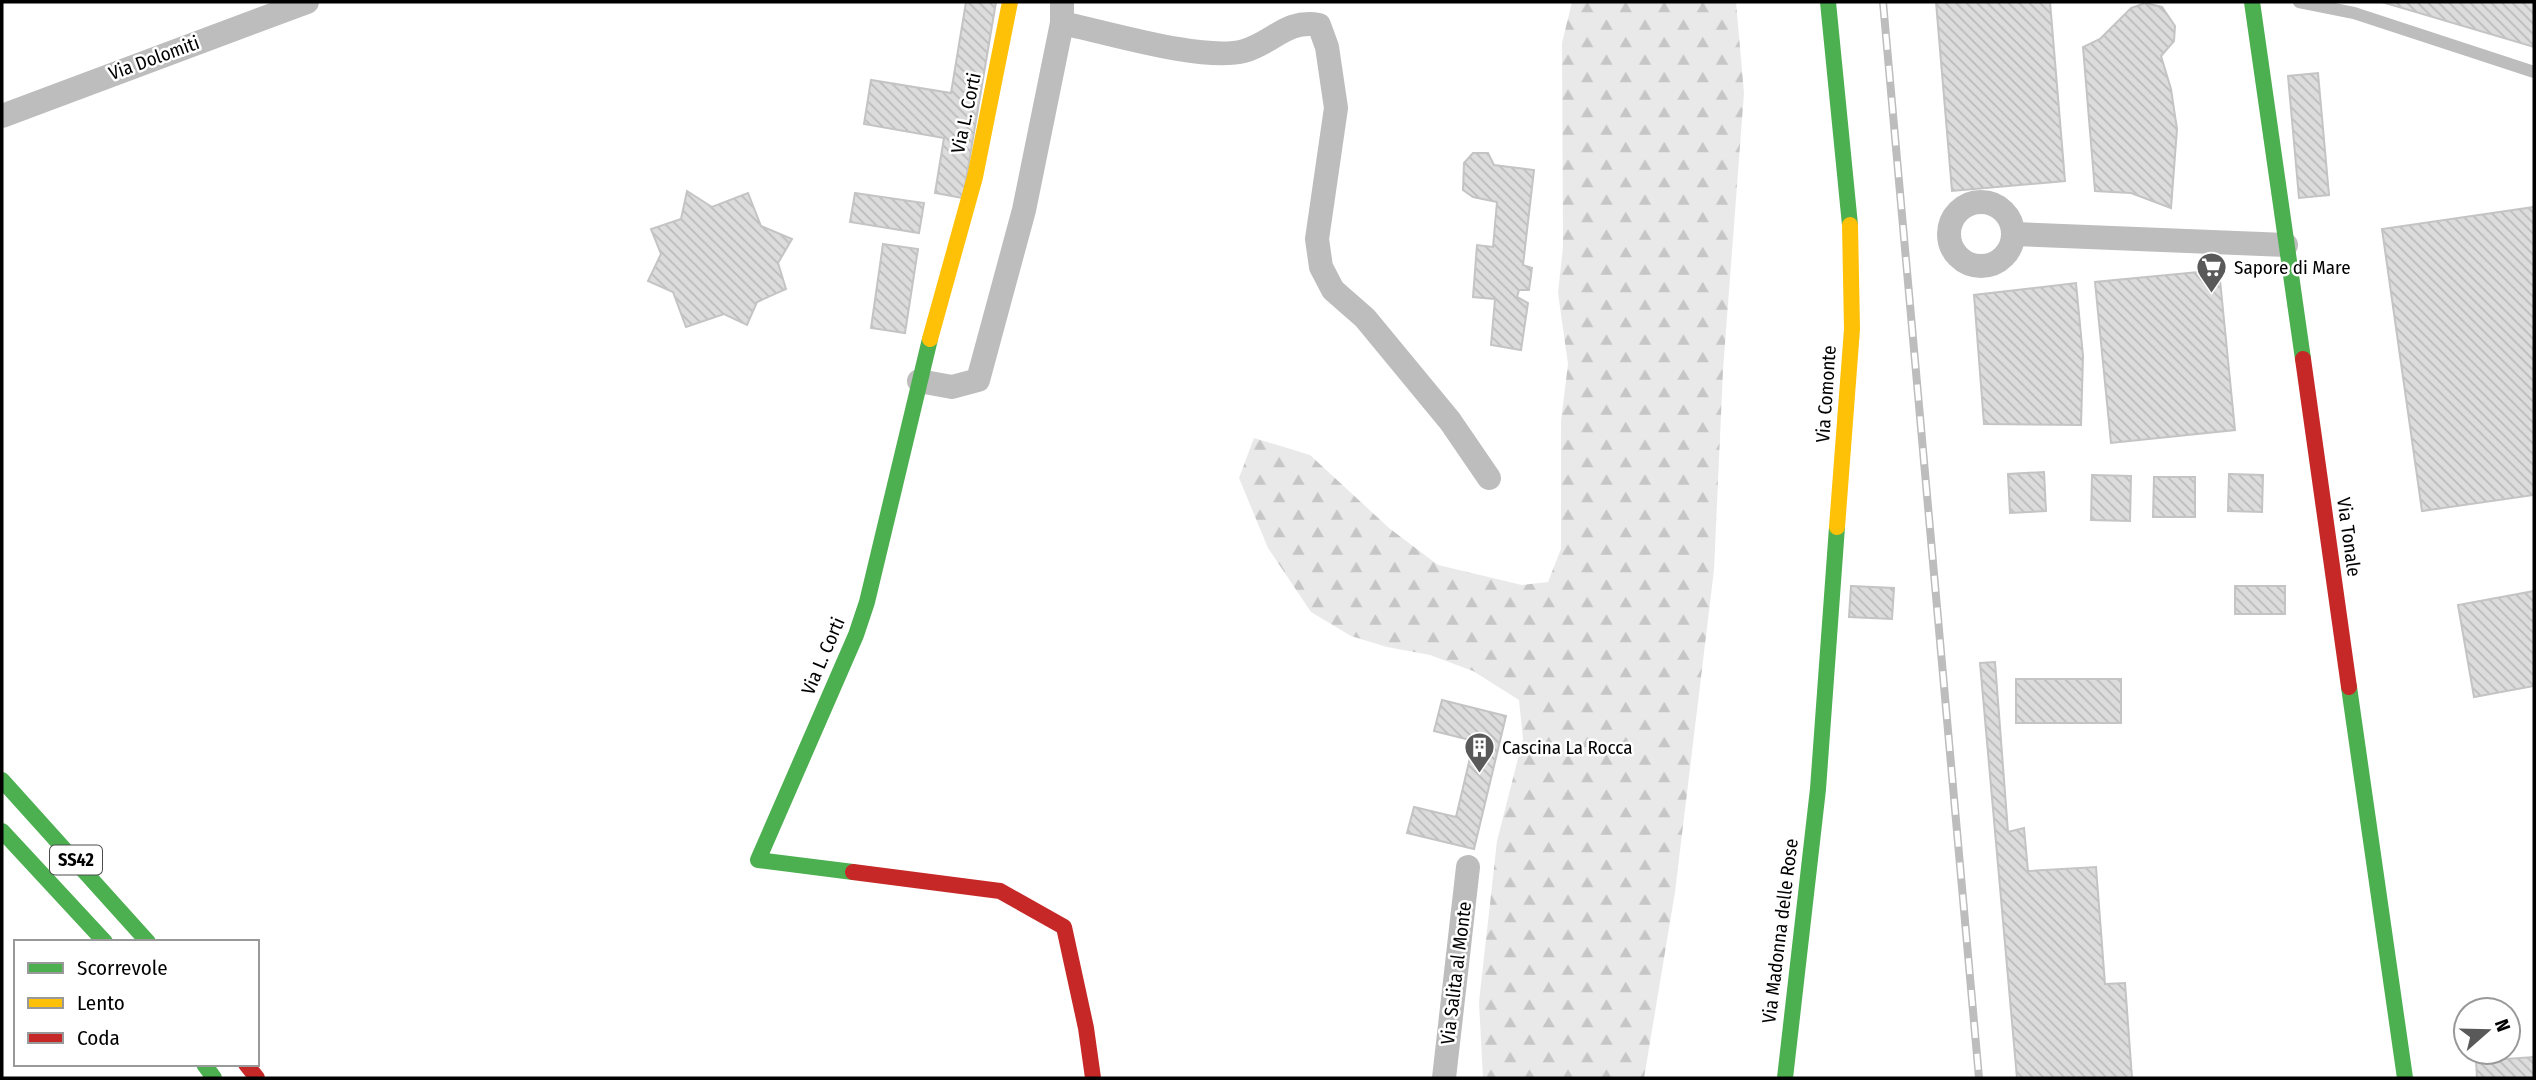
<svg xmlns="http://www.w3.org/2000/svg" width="2536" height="1080" viewBox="0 0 2536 1080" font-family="'Fira Sans Condensed',sans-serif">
<defs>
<pattern id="forest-firs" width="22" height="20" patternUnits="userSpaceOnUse" patternTransform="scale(1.75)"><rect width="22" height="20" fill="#e9e9e9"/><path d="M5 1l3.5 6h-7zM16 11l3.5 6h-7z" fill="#c6c6c6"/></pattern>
<pattern id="building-back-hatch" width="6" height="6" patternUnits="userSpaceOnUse" patternTransform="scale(1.75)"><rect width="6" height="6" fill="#dcdcdc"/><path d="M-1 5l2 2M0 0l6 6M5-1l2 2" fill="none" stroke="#bbb"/></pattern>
</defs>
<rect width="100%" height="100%" fill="#fff"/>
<polygon fill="url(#forest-firs)" points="1572,2 1736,2 1744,93 1723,370 1714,570 1675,892 1644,1078 1483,1078 1479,1002 1497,841 1523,739 1519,700 1473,671 1430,655 1387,647 1351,636 1311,612 1268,548 1239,478 1254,438 1310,455 1389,528 1438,565 1522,585 1548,582 1561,549 1561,421 1568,364 1558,293 1563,247 1562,43"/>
<g fill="url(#building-back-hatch)" stroke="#c4c4c4" stroke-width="2">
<polygon points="966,2 996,2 963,198 935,193 944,138 864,124 871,80 951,93"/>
<polygon points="1936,2 2050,2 2065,181 1952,191"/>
<polygon points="2382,2 2534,2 2534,47"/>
<polygon points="2145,3 2162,7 2175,26 2174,41 2161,56 2171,89 2177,129 2171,208 2131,193 2095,191 2083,47 2100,39 2131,8"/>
<polygon points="2318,73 2329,195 2299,198 2288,76"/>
<polygon points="1473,153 1488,153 1494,165 1534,170 1523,265 1532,268 1529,290 1519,290 1517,297 1528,303 1521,350 1491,345 1495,299 1473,297 1477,245 1493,247 1497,202 1473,197 1463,190 1464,163"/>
<polygon points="687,191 712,207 748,193 761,226 792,239 778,263 786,289 757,302 747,325 724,314 686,327 673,292 648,281 661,254 651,229 681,219"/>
<polygon points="855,193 924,203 919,233 850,222"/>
<polygon points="2534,207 2534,495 2422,511 2382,229"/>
<polygon points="883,244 918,249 905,333 871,328"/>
<polygon points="2219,270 2235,430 2111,443 2095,282"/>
<polygon points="2076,283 2083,356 2081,425 1984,424 1974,295"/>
<polygon points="2044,472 2046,511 2010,513 2008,474"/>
<polygon points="2229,474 2263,475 2262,512 2228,511"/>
<polygon points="2092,475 2131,476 2130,521 2091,520"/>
<polygon points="2154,477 2195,477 2195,517 2153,517"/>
<polygon points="1851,586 1894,588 1892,619 1849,617"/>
<rect x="2235" y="586" width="50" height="28"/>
<polygon points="2534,591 2534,686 2474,697 2458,605"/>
<polygon points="1995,662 2008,832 2024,828 2028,871 2096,867 2105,984 2125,983 2132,1078 2017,1078 1980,663"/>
<rect x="2016" y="679" width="105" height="44"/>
<polygon points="1442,700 1506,716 1474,849 1407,833 1414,807 1456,817 1474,741 1434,731"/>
<polygon points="2534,1057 2534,1078 2477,1078 2476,1061"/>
</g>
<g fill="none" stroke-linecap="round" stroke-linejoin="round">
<polyline stroke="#bdbdbd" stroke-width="12" points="2299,2 2354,13 2534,72"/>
<g stroke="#bdbdbd" stroke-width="24">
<path d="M1062,23C1106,32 1203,62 1244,51C1273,43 1286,19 1319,25L1327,47L1336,108L1317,239L1321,267L1333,290L1365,318L1450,421L1489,478"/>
<polyline points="2,116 307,2"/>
<circle cx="1981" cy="234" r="32"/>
<polyline points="2015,234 2286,245"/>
<polyline points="919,381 952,387 978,380 1024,210 1062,23 1062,2"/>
<polyline points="1444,1078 1468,867"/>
</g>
<g stroke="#4caf50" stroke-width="16">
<polyline points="1828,2 1850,225"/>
<polyline points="2252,2 2303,359"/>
<polyline points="2349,687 2405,1078"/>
<polyline points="2,780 148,942"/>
<polyline points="2,831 105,942"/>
<polyline points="853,872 758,860 856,635 867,602 930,339"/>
<polyline points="204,1064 214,1078"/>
<polyline points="1785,1078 1818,789 1837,527"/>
</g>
<g stroke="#ffc107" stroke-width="16">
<polyline points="930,339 975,177 1010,2"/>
<polyline points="1837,527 1852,329 1850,225"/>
</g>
<g stroke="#c62828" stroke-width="16">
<polyline points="2303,359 2349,687"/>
<polyline points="853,872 1000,891 1064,927 1086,1028 1093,1078"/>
<polyline points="246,1064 257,1078"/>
</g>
<defs>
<polyline id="rail" points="1883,2 1979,1078"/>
</defs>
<use href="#rail" stroke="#bdbdbd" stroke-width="8"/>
<use href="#rail" stroke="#fff" stroke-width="5" stroke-dasharray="16" stroke-linecap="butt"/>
</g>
<defs>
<symbol id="supermarket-pin" viewBox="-11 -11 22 30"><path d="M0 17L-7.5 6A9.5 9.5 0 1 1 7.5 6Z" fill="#595959" stroke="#fff"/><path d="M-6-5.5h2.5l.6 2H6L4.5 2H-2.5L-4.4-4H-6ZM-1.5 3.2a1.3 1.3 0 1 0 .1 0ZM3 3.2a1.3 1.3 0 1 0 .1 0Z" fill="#fff"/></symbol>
<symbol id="building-pin" viewBox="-11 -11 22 30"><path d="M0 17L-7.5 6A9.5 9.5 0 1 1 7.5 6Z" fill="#595959" stroke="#fff"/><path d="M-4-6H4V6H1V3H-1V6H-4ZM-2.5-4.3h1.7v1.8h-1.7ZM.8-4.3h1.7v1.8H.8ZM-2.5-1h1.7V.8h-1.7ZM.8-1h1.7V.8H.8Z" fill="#fff"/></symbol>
</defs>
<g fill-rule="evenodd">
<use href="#supermarket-pin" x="2194" y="250" width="35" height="47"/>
<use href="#building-pin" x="1462" y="730" width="35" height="47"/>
</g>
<g text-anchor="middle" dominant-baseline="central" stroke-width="5" stroke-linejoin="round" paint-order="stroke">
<rect fill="#fff" stroke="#4c4c4c" stroke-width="2" x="50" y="845.5" width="52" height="29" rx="5"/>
<g font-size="18" font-weight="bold" fill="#000">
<text x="76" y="860">SS42</text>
</g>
<g font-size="19" fill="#000" stroke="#fff">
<text transform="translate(154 58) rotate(-20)">Via Dolomiti</text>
<text transform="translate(966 113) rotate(-78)">Via L. Corti</text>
<text transform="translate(1826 394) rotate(-86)">Via Comonte</text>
<text transform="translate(2349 537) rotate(82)">Via Tonale</text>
<text transform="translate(823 656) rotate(-67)">Via L. Corti</text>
<text transform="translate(1780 931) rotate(-83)">Via Madonna delle Rose</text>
<text transform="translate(1456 973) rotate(-83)">Via Salita al Monte</text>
</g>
<g font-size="19" fill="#000" stroke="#fff" text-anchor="start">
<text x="2234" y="267">Sapore di Mare</text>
<text x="1502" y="747">Cascina La Rocca</text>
</g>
</g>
<rect width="2536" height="1080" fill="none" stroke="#000000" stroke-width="7"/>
<rect x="14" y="940" width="245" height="126" fill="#ffffff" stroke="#999999" stroke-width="2"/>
<rect x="28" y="963" width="35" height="10" fill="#4caf50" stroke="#999999" stroke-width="2"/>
<text x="77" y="975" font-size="21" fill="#000000">Scorrevole</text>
<rect x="28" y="998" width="35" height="10" fill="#ffc107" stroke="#999999" stroke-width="2"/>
<text x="77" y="1010" font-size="21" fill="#000000">Lento</text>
<rect x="28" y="1033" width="35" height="10" fill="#c62828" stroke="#999999" stroke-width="2"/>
<text x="77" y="1045" font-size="21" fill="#000000">Coda</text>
<g transform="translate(2487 1031) rotate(70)"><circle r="33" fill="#ffffff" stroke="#999999" stroke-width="2"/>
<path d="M0-5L12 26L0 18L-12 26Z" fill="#595959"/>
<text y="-10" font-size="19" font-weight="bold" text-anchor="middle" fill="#000000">N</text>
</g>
</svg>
